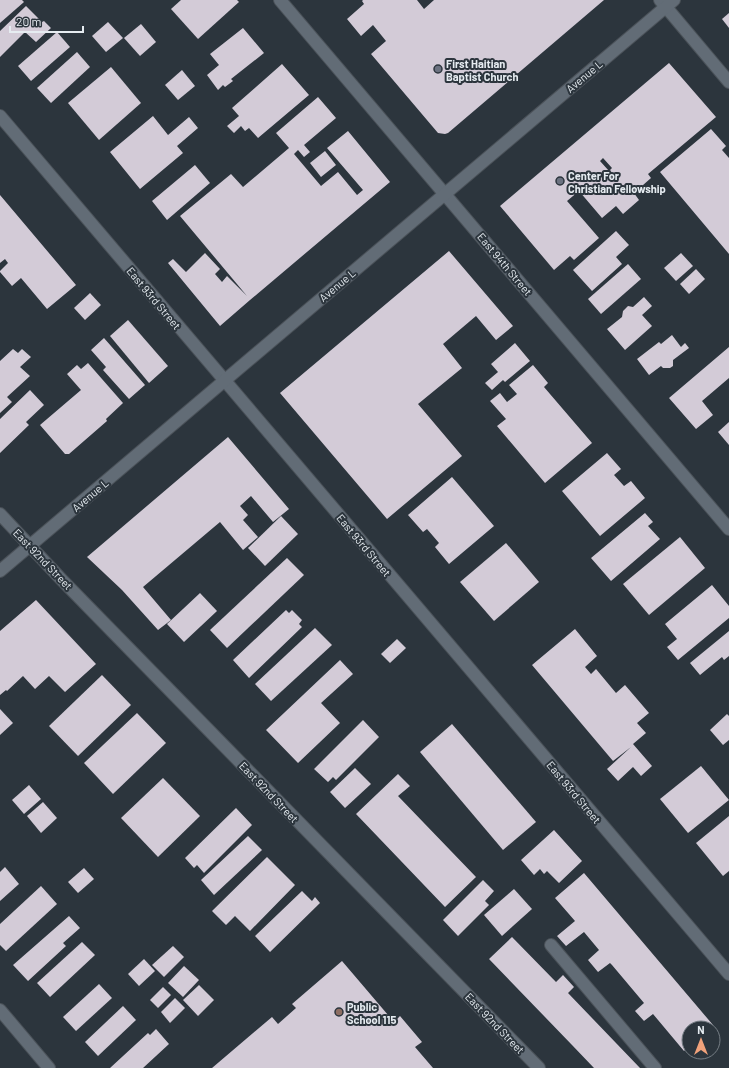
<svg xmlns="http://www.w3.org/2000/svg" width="729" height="1068" viewBox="0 0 729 1068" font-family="Barlow,sans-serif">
<rect width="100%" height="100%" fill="#2c353d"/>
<g fill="#d3cbd7" fill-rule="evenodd">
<polygon points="0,0 22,0 24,2 0,23"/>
<polygon points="181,0 237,0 239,2 198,39 171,9"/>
<polygon points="363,0 417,0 424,9 434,0 604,0 448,133 445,134 438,133 371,54 386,41 373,25 361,36 347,19 364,4 362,1"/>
<polygon points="26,6 42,22 44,21 51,28 36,42 25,32 0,57 0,31"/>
<polygon points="729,13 729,28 722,19"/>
<polygon points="108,22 123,38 106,52 92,36"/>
<polygon points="141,24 156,42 140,56 124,38"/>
<polygon points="243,28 264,53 231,79 233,81 225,87 223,85 218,90 207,75 219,65 210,54"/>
<polygon points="57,32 70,47 31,81 18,66"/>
<polygon points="77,52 90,67 51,103 37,88"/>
<path d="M669,63L716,117L648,174L651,178L634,193L639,200L623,214L616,206L602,218L579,191L567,201L599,238L574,260L570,256L554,270L500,206ZM603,158L612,168L609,171L600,161Z"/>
<polygon points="282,64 309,95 258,138 249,128 245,131 241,126 234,133 227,126 239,116 232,108"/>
<polygon points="111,67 141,103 99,140 68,103"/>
<polygon points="182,70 195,86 178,100 165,85"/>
<polygon points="318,97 336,118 304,145 310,152 304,157 298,150 294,154 321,186 338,172 357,195 363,190 327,148 348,131 390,182 250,300 220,326 168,263 173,259 186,272 205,253 220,269 215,274 222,282 227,276 247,296 180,216 231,174 243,187 289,148 276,133"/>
<polygon points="153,116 168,135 189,117 198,128 177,146 183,153 140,189 110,152"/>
<polygon points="711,129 726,146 722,150 729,158 729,254 660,172"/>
<polygon points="325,151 336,165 321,177 310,163"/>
<polygon points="195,165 210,183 167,220 152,201"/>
<polygon points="0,195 76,285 47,309 21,278 12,286 0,272 0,271 8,263 5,259 0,263"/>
<polygon points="616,231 629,245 616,257 622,264 592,291 573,270"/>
<polygon points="449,251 513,326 496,340 476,316 443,344 462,368 418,404 462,456 387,519 280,393"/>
<polygon points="681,253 693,266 676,281 664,268"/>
<polygon points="628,264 641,279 601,314 588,299"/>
<polygon points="696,269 705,279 689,294 680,284"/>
<polygon points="90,293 101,305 85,320 74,308"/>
<polygon points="644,297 652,306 642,315 652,326 625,350 607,329 622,317 623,311 628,306 633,307"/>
<polygon points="128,320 168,366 149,383 110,336"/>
<polygon points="672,335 681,347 685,343 689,348 673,360 673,366 670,368 663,368 661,366 649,375 637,359 659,342 661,344"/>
<polygon points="104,338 145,385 129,399 103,370 106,367 91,350"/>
<polygon points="515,343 530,361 505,382 503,380 492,390 485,383 498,372 491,364"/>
<polygon points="729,347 729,378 702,401 713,415 696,429 669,398"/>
<polygon points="13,349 18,353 22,349 31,357 20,367 30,376 7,397 12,402 0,413 0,361"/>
<polygon points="88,363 123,403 106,419 107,421 69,454 65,454 40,425 81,390 67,374 77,365 81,369"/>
<polygon points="533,365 548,383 544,387 592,443 545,483 497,426 506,419 490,401 500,393 507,402 517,394 509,385"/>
<polygon points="30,390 44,405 26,422 29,425 0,453 0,419"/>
<polygon points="729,422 729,445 718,432"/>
<polygon points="228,437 289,509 273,522 251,496 240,506 248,515 243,520 258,537 243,550 220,522 143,587 171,620 158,630 122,590 87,557"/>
<polygon points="607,453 621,469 614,475 624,486 631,481 645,498 600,536 562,491"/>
<polygon points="452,477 494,526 449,564 435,547 439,543 427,529 423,532 408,515"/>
<polygon points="645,513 653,522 648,526 660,539 611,581 591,558"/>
<polygon points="281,516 298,534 265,566 248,548"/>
<polygon points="680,537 705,568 649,615 623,584"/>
<polygon points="506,543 539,582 494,621 460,582"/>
<polygon points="287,558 304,575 227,648 210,630"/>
<polygon points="712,585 729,606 729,618 678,660 667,647 677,639 665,624"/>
<polygon points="200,593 217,611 184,642 167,624"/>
<polygon points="36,600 96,664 65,692 49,676 35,689 23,676 7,691 6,690 0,695 0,631"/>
<polygon points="286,610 289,613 292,610 302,620 299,624 302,627 249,678 233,660"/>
<polygon points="315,628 332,645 271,701 255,684"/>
<polygon points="575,629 597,656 585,667 591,674 596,669 616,693 625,685 649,713 637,723 646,733 633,744 652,766 641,776 633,767 618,781 607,769 631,747 613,761 532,665"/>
<polygon points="729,631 729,656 724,660 722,657 700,675 690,663"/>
<polygon points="397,639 406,648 390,663 381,654"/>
<polygon points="340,660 353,674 321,703 340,723 298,763 266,730"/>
<polygon points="102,675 131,705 78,756 49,726"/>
<polygon points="0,709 13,723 0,735"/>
<polygon points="137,713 166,743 113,794 84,763"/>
<polygon points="727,714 729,716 729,740 723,745 710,730"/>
<polygon points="363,720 379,737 336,780 333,777 328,782 314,769"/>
<polygon points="452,724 536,822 503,850 420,752"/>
<polygon points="701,766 729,800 688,833 660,799"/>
<polygon points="355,768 371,784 345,808 330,792"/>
<polygon points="398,774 410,786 398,796 476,877 445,907 356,814"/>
<polygon points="163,778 200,816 158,857 121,818"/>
<polygon points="29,785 41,799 24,814 12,800"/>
<polygon points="43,802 57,818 41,833 27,816"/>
<polygon points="236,808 252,825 204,873 197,865 194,868 185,858"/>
<polygon points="729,816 729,871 723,876 696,843"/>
<polygon points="554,830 582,861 559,883 547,871 544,874 540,869 534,875 521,860"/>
<polygon points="248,836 262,850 214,895 201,880"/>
<polygon points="267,857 295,885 250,931 235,916 226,925 212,911"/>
<polygon points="5,867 19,884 0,901 0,872"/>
<polygon points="84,868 94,879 78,893 68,882"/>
<polygon points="584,873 713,1025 710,1028 689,1028 689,1046 684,1051 653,1014 644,1021 635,1011 644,1003 612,965 610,963 598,972 588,960 599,950 584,932 566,946 557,936 575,921 555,898"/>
<polygon points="483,880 494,891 485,901 489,905 458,936 443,920"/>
<polygon points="41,886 57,904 6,951 0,945 0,924"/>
<polygon points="514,889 532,909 502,936 484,915"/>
<polygon points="302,891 312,901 315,897 320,903 270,952 255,936"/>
<polygon points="69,916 80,928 63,943 66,946 28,981 13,965"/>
<polygon points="512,937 556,982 563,975 574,987 568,993 640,1068 594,1068 572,1045 489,959"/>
<polygon points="82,942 95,955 50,997 37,983"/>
<polygon points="173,946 184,957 164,977 152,965"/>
<polygon points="144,959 155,971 139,986 128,974"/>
<polygon points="342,961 394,1022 400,1016 422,1042 415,1047 433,1068 212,1068 272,1017 278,1024 296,1008 292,1004"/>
<polygon points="184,966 199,980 183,997 168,983"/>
<polygon points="99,984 112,998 76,1031 63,1017"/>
<polygon points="199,985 214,1000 198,1016 183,1000"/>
<polygon points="163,987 171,995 158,1008 150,1000"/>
<polygon points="175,998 185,1008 170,1023 161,1012"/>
<polygon points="123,1006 136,1020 98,1056 85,1042"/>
<polygon points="156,1029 169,1044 143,1068 110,1068 148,1033 150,1035"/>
</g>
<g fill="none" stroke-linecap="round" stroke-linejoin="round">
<defs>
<g id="minor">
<polyline points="280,0 729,529"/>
<polyline points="660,0 729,82"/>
<polyline points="0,116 729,974"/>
<polyline points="0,514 61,579 539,1068"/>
<polyline points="0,571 224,381 674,0"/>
<polyline points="551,945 655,1068"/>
<polyline points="0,1010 49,1068"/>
</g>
</defs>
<use href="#minor" stroke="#4b5259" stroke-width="14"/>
<use href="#minor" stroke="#626c76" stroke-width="12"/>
</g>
<g fill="#6b7280" stroke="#2c353d" stroke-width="1.5">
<circle cx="438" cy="69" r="4"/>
<circle cx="560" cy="181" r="4"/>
</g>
<circle fill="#8d6e63" stroke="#2c353d" stroke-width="1.5" cx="339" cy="1012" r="4"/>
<g text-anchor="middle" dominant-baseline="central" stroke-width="4" stroke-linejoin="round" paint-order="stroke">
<g font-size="11" font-weight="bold" fill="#e6ecf1" stroke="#2c353d" text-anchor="start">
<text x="446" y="63">First Haitian<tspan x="446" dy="13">Baptist Church</tspan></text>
<text x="568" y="175">Center For<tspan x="568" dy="13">Christian Fellowship</tspan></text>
<text x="347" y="1006">Public<tspan x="347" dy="13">School 115</tspan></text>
</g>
<g font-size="11" fill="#e6ecf1" stroke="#2c353d">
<text transform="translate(584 76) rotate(-40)">Avenue L</text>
<text transform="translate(505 264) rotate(50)">East 94th Street</text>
<text transform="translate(337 285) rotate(-40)">Avenue L</text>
<text transform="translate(154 298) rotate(50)">East 93rd Street</text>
<text transform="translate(90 495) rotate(-40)">Avenue L</text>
<text transform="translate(364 545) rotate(50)">East 93rd Street</text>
<text transform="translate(43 559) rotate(46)">East 92nd Street</text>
<text transform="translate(269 792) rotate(46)">East 92nd Street</text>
<text transform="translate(574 792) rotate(50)">East 93rd Street</text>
<text transform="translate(495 1023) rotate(46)">East 92nd Street</text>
</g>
</g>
<g transform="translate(701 1040)"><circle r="19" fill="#2c353d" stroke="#767e85"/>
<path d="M0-3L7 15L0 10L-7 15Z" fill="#f1a27b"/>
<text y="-6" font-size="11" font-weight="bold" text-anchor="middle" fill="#e6ecf1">N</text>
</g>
<path d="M10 26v6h73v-6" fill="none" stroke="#e6ecf1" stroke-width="2"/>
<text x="16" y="26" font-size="12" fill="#e6ecf1" stroke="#2c353d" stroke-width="3" paint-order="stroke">20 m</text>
</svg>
